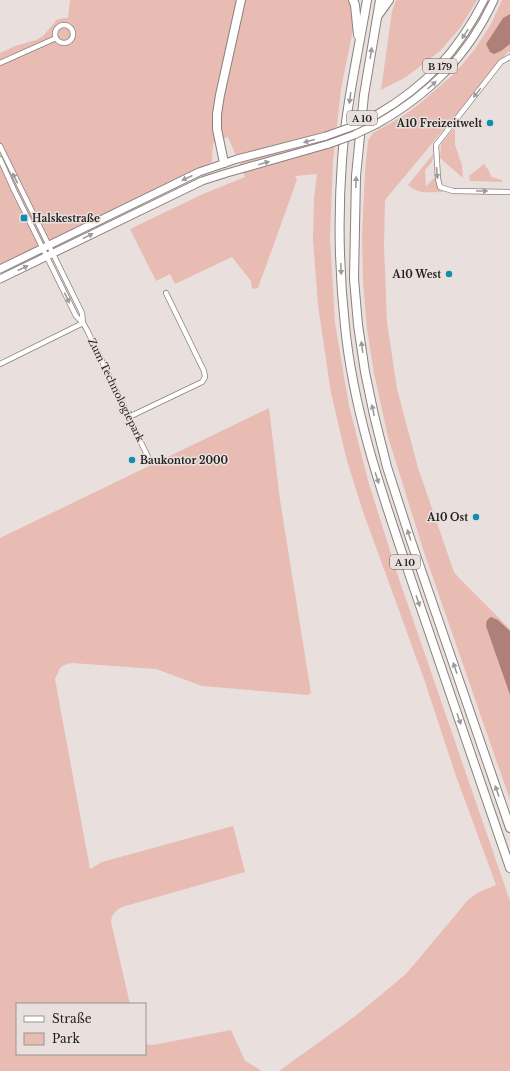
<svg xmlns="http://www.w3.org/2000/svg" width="510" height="1071" viewBox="0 0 510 1071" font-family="'Libre Baskerville',serif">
<rect width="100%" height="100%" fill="#e9e0de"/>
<g fill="#e8bbb3">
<polygon points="70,0 359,0 341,89 333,161 330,236 335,323 349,406 369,484 398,576 510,901 510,1071 279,1071 354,1017 406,974 468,900 477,893 496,885 456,776 424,679 362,509 346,457 331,393 318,305 313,240 314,198 317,174 295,176 297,180 258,288 252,289 251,281 232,257 175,284 170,274 156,281 130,229 203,194 245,177 228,137 213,143 212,162 0,265 0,53 15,46 36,40 43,36 56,21 55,20 64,18 68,18"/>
<polygon points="396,0 477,0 460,28 440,51 406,77 381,90 392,11"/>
<polygon points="502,0 510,0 510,14 503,18 486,44 501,51 510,44 510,52 508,52 385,200 384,245 387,322 397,389 418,468 454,572 458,577 510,629 510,631 498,620 486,623 510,695 510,800 423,549 388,437 374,373 367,329 363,283 362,236 365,172 368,141 373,133 403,116 418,105 455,73 475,49 491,24"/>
<polygon points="455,127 455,145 462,165 463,178 440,158 441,144"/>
<path d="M434,153L432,162L425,170L426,186L435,177L437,187L444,192C429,192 419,195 408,185Z"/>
<polygon points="484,164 489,171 491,177 502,180 502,182 470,181 469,176"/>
<path d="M269,408L280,500L311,693L308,695L202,686L156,669L72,663C57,666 61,669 55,679L90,869L102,862L233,826L245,872L122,907C115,911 112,914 111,922L130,1004H17V1054H145V1044L153,1045L231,1030L245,1061L259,1069L261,1071H0V538Z"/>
</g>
<g fill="#af8078">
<polygon points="510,14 510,44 501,51 494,54 490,52 486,44 503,18"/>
<path d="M491,617L498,620L510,631V695L486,626C486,622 487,619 491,617Z"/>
</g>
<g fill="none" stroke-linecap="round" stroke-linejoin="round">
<defs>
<g id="street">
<circle cx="64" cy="34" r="9"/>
<polyline points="510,57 501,62 436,145 438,179 440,187 453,191 510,192"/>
<polyline points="0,63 56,38"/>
<polyline points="0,146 82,313 83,323"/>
<polyline points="0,159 14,190 76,316 83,323 87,330 148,457"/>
<polyline points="0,364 83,323"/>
<polyline points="129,417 202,382 205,377 204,371 166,293"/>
</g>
<g id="primary">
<path d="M376,115C426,86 458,51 484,0"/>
<path d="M377,124C430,94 468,56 494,0"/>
<polyline points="0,269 199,172 237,159 326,136"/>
<polyline points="0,279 202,181 227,173 329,144"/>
</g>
<g id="highway">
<polyline points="353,0 355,5 358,35"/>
<path d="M367,0C358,53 346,106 342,160C338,215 339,271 345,326C354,418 386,505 415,591C446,684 478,776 510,868"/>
<polyline points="380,0 364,95 356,176 354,279 358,325 365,372 374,415 387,467 410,538 510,828"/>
<polyline points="379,14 389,0"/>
<polyline points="224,163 217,129 217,114 220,95 241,0"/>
</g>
</defs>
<use href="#street" stroke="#89807f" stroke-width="6"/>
<use href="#primary" stroke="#89807f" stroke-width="9"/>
<use href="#highway" stroke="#89807f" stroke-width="10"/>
<use href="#street" stroke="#fff" stroke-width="4.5"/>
<use href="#primary" stroke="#fff" stroke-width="7"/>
<use href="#highway" stroke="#fff" stroke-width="8"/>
<defs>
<g id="primary-bridge">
<polyline points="326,136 354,126 376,115"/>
<polyline points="329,144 354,135 377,124"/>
</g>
</defs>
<use href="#primary-bridge" stroke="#89807f" stroke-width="9" stroke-linecap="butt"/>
<use href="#primary-bridge" stroke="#fff" stroke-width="7"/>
</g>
<defs><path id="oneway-solid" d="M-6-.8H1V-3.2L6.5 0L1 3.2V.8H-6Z"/></defs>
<g fill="#9c9b9b">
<use href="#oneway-solid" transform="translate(465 34) rotate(123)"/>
<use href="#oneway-solid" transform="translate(371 53) rotate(-81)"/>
<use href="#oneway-solid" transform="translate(432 85) rotate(-42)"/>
<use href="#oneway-solid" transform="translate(477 93) rotate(129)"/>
<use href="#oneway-solid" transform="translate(350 98) rotate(98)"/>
<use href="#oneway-solid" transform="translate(309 141) rotate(165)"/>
<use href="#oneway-solid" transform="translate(264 163) rotate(-16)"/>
<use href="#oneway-solid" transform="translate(437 173) rotate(86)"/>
<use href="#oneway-solid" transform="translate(15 178) rotate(-116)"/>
<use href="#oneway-solid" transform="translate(187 178) rotate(155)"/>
<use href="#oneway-solid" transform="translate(356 182) rotate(-88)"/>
<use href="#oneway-solid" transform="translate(482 191)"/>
<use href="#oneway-solid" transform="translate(88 236) rotate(-26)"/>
<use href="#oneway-solid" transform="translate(23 268) rotate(-26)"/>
<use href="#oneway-solid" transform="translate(341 269) rotate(88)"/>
<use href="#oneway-solid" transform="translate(67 298) rotate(64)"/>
<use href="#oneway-solid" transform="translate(362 347) rotate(-98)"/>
<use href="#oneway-solid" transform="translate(373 410) rotate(-102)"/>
<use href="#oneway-solid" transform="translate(377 478) rotate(72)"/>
<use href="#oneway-solid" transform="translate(409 535) rotate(-108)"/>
<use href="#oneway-solid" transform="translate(418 601) rotate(71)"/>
<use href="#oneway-solid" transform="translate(455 668) rotate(-109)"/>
<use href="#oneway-solid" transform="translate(459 719) rotate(71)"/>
<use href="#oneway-solid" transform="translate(497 791) rotate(-109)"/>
</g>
<g fill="#158baf" stroke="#e9e0de" stroke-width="1.5">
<circle cx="490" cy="123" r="4"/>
<rect x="20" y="214" width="8" height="8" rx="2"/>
<circle cx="449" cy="274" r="4"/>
<circle cx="132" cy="460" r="4"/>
<circle cx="476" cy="517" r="4"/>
</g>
<g text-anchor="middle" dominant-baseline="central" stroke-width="3" stroke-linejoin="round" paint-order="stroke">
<g fill="#e9e0de" stroke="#5f5a59" stroke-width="1">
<rect x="423" y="59" width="34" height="14" rx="3"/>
<rect x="347" y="111" width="30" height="14" rx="3"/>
<rect x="390" y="555" width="30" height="14" rx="3"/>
</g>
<g font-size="9" font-weight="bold" fill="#242120">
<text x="440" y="66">B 179</text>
<text x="362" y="118">A 10</text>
<text x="405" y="562">A 10</text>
</g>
<g font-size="10" font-weight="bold" fill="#242120" stroke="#e9e0de" text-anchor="end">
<text x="482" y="123">A10 Freizeitwelt</text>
<text x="32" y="218" text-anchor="start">Halskestraße</text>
<text x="441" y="274">A10 West</text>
<text x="140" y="460" text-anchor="start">Baukontor 2000</text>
<text x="468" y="517">A10 Ost</text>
</g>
<g font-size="10" fill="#242120" stroke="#e9e0de">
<text transform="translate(116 390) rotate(64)">Zum Technologiepark</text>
</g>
</g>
<rect x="16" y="1003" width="130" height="52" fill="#e9e0de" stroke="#9a9492"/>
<rect x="24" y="1016" width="20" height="6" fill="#ffffff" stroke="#9a9492"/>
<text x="52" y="1023" font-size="12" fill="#242120">Straße</text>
<rect x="24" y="1033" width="20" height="12" fill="#e8bbb3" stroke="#9a9492"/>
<text x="52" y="1043" font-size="12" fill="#242120">Park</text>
</svg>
